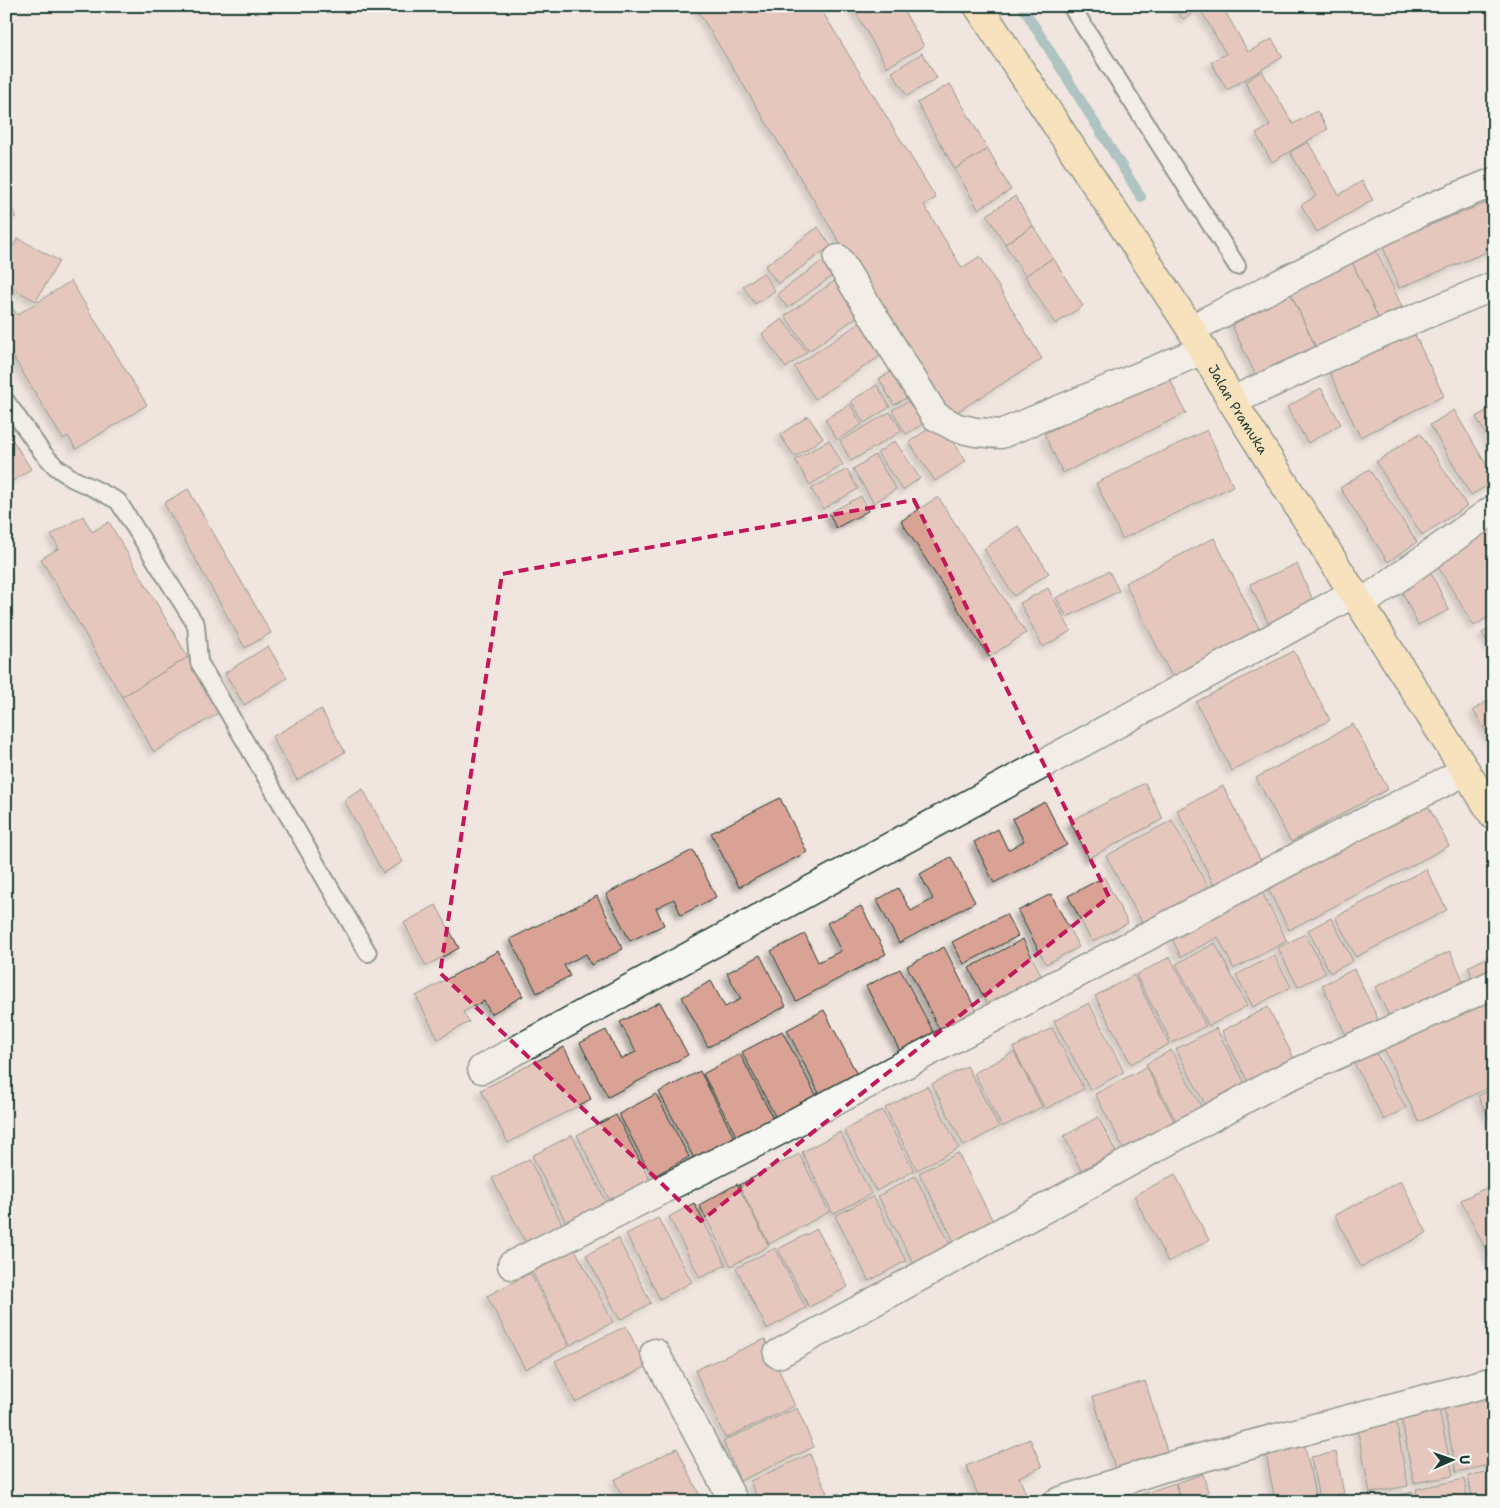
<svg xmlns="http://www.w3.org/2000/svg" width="1500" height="1508" viewBox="0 0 1500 1508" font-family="'Shantell Sans',sans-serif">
<defs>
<filter id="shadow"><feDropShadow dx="-4.5" dy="4.5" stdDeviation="2.5" flood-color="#0004"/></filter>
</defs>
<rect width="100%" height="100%" fill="#f0e5df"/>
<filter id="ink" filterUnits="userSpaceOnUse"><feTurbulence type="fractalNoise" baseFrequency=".02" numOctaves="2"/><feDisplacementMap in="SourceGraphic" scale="10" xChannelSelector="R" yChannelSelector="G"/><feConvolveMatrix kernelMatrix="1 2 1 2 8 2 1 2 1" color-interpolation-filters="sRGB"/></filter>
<g filter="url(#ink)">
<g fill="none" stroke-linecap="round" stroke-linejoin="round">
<polyline stroke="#609c9f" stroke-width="10" points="1022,6 1141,197"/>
</g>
<g fill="#daa294" stroke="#1f3d34" filter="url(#shadow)">
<polygon points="695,6 790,6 791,8 819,6 936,198 924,205 962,268 980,256 1042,359 947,418"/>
<polygon points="852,6 901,6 924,46 887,67"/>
<polygon points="1175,6 1204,6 1183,19"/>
<polygon points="1205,6 1222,6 1248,52 1272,39 1283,57 1227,90 1211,62 1226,54 1200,9"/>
<polygon points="922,53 937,78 907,96 892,72"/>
<polygon points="1262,71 1293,124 1317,111 1328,129 1272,162 1256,134 1270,126 1245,82"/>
<polygon points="950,84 988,149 955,169 917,103"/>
<polygon points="1308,142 1339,195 1362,181 1373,200 1317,232 1301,205 1316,196 1290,152"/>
<polygon points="988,149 1011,190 978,209 955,169"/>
<polygon points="1015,196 1033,226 1005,244 987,215"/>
<polygon points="6,199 17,216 6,222"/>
<polygon points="1494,200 1494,249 1399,288 1382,244"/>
<polygon points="1033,226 1053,258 1025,276 1005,244"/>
<polygon points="818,227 831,246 778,284 765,266"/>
<polygon points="18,238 59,261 36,301 6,284 6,259"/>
<polygon points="1375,248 1402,307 1378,318 1351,260"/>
<polygon points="829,256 839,271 788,308 777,294"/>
<polygon points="1053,258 1083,306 1055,324 1025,276"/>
<polygon points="1351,260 1378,318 1316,348 1289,290"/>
<polygon points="763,273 775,291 755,304 743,286"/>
<polygon points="837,279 861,314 809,351 785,316"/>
<polygon points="71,281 147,405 76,449 68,436 63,439 6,345 6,297 17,315"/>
<polygon points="1289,290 1316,348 1256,376 1229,319"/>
<polygon points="867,318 888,351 815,399 794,367"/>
<polygon points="782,319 807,352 786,368 762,334"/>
<polygon points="1413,331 1444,396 1360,437 1329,371"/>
<polygon points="901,366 917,392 894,405 879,379"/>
<polygon points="1167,373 1186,413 1063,473 1044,434"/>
<polygon points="877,385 890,407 864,423 851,401"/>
<polygon points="1321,388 1341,424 1308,443 1287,407"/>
<polygon points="919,395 932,419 906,434 892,410"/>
<polygon points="850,404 862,425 837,440 825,419"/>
<polygon points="1494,406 1494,449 1476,417"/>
<polygon points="1454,410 1494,478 1494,482 1471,495 1430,425"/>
<polygon points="890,412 902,431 851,461 840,441"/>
<polygon points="808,416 823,438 795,457 780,435"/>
<polygon points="940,421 966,461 935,481 909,442"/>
<polygon points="6,430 31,469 6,485"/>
<polygon points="1207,430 1233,486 1122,539 1096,483"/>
<polygon points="1420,433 1467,506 1422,535 1376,462"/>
<polygon points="829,440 843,465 810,485 795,460"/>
<polygon points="895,441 920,478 903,490 877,453"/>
<polygon points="875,455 896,489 874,503 853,469"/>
<polygon points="847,469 858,489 823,509 811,489"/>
<polygon points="1369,469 1417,542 1388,562 1340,488"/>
<polygon points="188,489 271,633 245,648 164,503"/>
<polygon points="861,496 868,511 836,528 829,513"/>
<polygon points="938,497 1026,633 989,657 901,521"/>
<polygon points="83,516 92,532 109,522 188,657 122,697 41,559 59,548 51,535"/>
<polygon points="1494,523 1494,613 1474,626 1434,560"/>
<polygon points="1018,526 1049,573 1014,596 984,549"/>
<polygon points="1214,538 1262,634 1173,679 1125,583"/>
<polygon points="1297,564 1316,607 1270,627 1250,584"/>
<polygon points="1109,571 1119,591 1067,617 1056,598"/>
<polygon points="1431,572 1449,610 1418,625 1400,587"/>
<polygon points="1048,588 1071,631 1043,647 1020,603"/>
<polygon points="1494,626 1494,652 1482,633"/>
<polygon points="268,646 287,678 244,705 225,673"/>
<polygon points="1294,651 1330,720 1232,771 1196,702"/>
<polygon points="188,657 220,712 154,752 122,697"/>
<polygon points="1494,697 1494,745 1473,710"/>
<polygon points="321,709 345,752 297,780 272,737"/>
<polygon points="1353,724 1388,789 1291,842 1256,778"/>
<polygon points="1145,783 1163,819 1089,858 1070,821"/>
<polygon points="1223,786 1261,861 1214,885 1177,810"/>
<polygon points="363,789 403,862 383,873 344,800"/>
<polygon points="780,798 807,852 739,887 711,833"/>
<polygon points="1425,800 1449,846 1289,930 1265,883"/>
<polygon points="1045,802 1067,845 994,883 974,842 998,829 1008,850 1024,841 1012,819"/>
<polygon points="1172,820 1209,889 1143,924 1106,856"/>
<polygon points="693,850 716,897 681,915 674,899 656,908 664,925 630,941 606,894"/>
<polygon points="951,857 975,902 899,943 877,900 898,888 911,911 933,899 920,874"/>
<polygon points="1426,869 1447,910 1356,957 1335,917"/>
<polygon points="1104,877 1128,923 1092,942 1068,896"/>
<polygon points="1262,892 1287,941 1234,969 1218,937 1181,957 1172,939"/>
<polygon points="1051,894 1079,947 1046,964 1018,911"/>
<polygon points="597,896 623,949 591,965 586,954 564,965 570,976 537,993 510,939"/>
<polygon points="436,905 459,948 426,966 404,923"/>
<polygon points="861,906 886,954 796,1001 771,951 805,934 818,962 841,951 827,923"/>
<polygon points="1006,914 1018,936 964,964 952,942"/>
<polygon points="1331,918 1353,961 1330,973 1308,930"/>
<polygon points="1305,934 1326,973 1298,987 1278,948"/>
<polygon points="1023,939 1041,975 987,1004 969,968"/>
<polygon points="1215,943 1247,1006 1209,1026 1176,964"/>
<polygon points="944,947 976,1010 939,1029 907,966"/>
<polygon points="498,951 523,996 491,1014 484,1001 463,1012 469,1022 438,1039 416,996"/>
<polygon points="1450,951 1464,982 1390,1018 1375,987"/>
<polygon points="1494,954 1494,974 1475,983 1468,967"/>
<polygon points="760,955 786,1006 708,1047 682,997 711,981 725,1007 741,999 727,973"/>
<polygon points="1274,955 1291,987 1253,1007 1236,975"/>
<polygon points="1170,957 1206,1026 1172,1043 1136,975"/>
<polygon points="900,969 934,1033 900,1051 866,986"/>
<polygon points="1354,969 1379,1021 1347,1037 1322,985"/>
<polygon points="1134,975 1169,1044 1131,1064 1095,996"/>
<polygon points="1494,988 1494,1085 1419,1122 1381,1043"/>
<polygon points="660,1002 688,1055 608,1097 580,1043 606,1030 621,1059 636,1052 620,1022"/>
<polygon points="1089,1003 1124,1072 1090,1090 1054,1021"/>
<polygon points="1268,1007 1298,1066 1252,1090 1222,1031"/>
<polygon points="824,1010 860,1080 822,1099 787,1030"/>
<polygon points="1052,1028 1084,1089 1045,1109 1013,1048"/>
<polygon points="1216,1028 1250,1093 1210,1114 1176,1049"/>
<polygon points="782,1031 819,1101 778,1122 742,1052"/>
<polygon points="564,1047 591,1099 508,1143 481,1090"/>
<polygon points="1171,1050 1202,1108 1176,1121 1146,1064"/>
<polygon points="1375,1051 1406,1108 1384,1120 1354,1063"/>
<polygon points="1014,1052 1042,1107 1002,1127 974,1073"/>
<polygon points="740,1054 776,1124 740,1143 703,1074"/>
<polygon points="967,1066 999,1127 964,1146 932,1084"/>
<polygon points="1146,1067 1176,1125 1125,1151 1095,1094"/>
<polygon points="700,1071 736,1141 696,1162 659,1092"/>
<polygon points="927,1086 959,1148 917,1170 885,1108"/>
<polygon points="1494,1088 1494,1129 1478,1096"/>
<polygon points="656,1094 689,1157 652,1177 619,1114"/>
<polygon points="882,1110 914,1171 876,1191 844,1130"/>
<polygon points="616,1115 652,1184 612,1205 577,1135"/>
<polygon points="1098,1117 1116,1152 1081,1170 1064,1136"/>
<polygon points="840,1132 871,1194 833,1214 802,1152"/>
<polygon points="572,1135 608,1205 568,1226 532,1156"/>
<polygon points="958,1153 995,1225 956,1245 919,1173"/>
<polygon points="799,1154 829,1212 769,1244 739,1185"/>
<polygon points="529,1159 563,1226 527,1245 492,1178"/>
<polygon points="1175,1174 1209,1240 1168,1262 1134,1196"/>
<polygon points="915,1176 951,1245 914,1264 878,1196"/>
<polygon points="1401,1181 1427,1233 1361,1267 1335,1215"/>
<polygon points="737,1184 769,1246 731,1266 699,1205"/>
<polygon points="1494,1184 1494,1266 1461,1200"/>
<polygon points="873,1196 906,1261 869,1281 835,1216"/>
<polygon points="694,1203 726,1265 700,1278 669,1217"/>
<polygon points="658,1218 692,1282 660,1299 626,1234"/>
<polygon points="817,1229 848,1287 809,1307 778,1249"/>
<polygon points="618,1238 651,1303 620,1320 586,1255"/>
<polygon points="775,1248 806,1308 767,1329 736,1268"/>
<polygon points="575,1249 613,1322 570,1345 532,1272"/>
<polygon points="530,1273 569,1346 525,1369 487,1296"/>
<polygon points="626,1326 646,1367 575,1402 555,1361"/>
<polygon points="765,1339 795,1406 725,1438 695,1370"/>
<polygon points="1145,1381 1167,1451 1115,1468 1093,1397"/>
<polygon points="1494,1391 1494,1464 1456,1472 1443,1401"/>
<polygon points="1438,1405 1453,1476 1414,1483 1400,1412"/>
<polygon points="797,1408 814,1447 740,1481 723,1441"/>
<polygon points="1395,1415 1408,1486 1370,1493 1356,1422"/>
<polygon points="1303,1436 1315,1495 1275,1502 1264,1443"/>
<polygon points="1030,1439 1042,1467 1019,1477 1028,1499 1022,1502 981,1502 966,1466"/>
<polygon points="677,1448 702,1500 698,1502 625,1502 614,1480"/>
<polygon points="1336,1452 1344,1494 1319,1499 1311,1457"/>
<polygon points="810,1454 827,1493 808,1502 759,1502 750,1481"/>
<polygon points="1494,1470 1494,1502 1473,1502 1468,1476"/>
<polygon points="1203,1474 1211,1502 1182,1502 1176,1483"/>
<polygon points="1464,1479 1468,1502 1418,1502 1416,1489"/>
<polygon points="1175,1483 1181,1502 1132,1502 1130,1498"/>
<polygon points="1413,1492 1415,1502 1361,1502"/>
<polygon points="839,1493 843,1502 819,1502"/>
<polygon points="1123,1495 1125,1502 1102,1502"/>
</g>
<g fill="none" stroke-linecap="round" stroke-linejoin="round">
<defs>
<g id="service">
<polyline points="1071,6 1237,266"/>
<polyline points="6,401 42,452 56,467 73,479 93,488 118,501 196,625 199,662 368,953"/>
</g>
<g id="minor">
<polyline points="838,259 935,416 957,428 976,432 1001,434 1203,350"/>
<polyline points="1191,329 1422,211 1494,182"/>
<polyline points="1232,401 1385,331 1494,286"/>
<polyline points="1361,604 1494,509"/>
<polyline points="482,1069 1155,703 1354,593"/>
<polyline points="512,1265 771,1135 1345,832 1466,771"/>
<polyline points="655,1353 734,1502"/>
<polyline points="778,1354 1276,1082 1494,984"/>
<polyline points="1058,1502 1162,1468 1494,1381"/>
</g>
<g id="primary">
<path id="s1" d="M978,6L1191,329L1232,401L1494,816"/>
</g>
</defs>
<use href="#service" stroke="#1f3d34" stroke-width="20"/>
<use href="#minor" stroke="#1f3d34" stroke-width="31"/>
<use href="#primary" stroke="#1f3d34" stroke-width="31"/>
<use href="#service" stroke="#f6f6f2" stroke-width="16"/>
<use href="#minor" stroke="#f6f6f2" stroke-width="28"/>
<use href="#primary" stroke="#fedd96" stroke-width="28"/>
</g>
</g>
<path d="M0 0H1500V1508H0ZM914,500L1109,897L701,1221L440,973L502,574Z" fill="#f0e5df" fill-opacity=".55" fill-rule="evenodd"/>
<path fill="none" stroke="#c2185b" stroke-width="4" stroke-dasharray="10 6" stroke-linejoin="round" d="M914,500L1109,897L701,1221L440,973L502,574Z"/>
<g text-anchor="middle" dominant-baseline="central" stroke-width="4" stroke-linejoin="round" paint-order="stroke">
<g font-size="14" fill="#1f3d34" stroke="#f6f6f2">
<text stroke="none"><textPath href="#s1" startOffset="480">Jalan Pramuka</textPath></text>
</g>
</g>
<rect width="1500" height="1508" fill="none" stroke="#f6f6f2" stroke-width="25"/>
<rect x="12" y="12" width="1475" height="1483" fill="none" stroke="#1f3d34" stroke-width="2" filter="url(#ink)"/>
<g transform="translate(1452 1460) rotate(88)" stroke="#f6f6f2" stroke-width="4" paint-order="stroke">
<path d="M0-4L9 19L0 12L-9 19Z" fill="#1f3d34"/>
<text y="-8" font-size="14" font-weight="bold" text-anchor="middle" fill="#1f3d34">U</text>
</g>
</svg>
